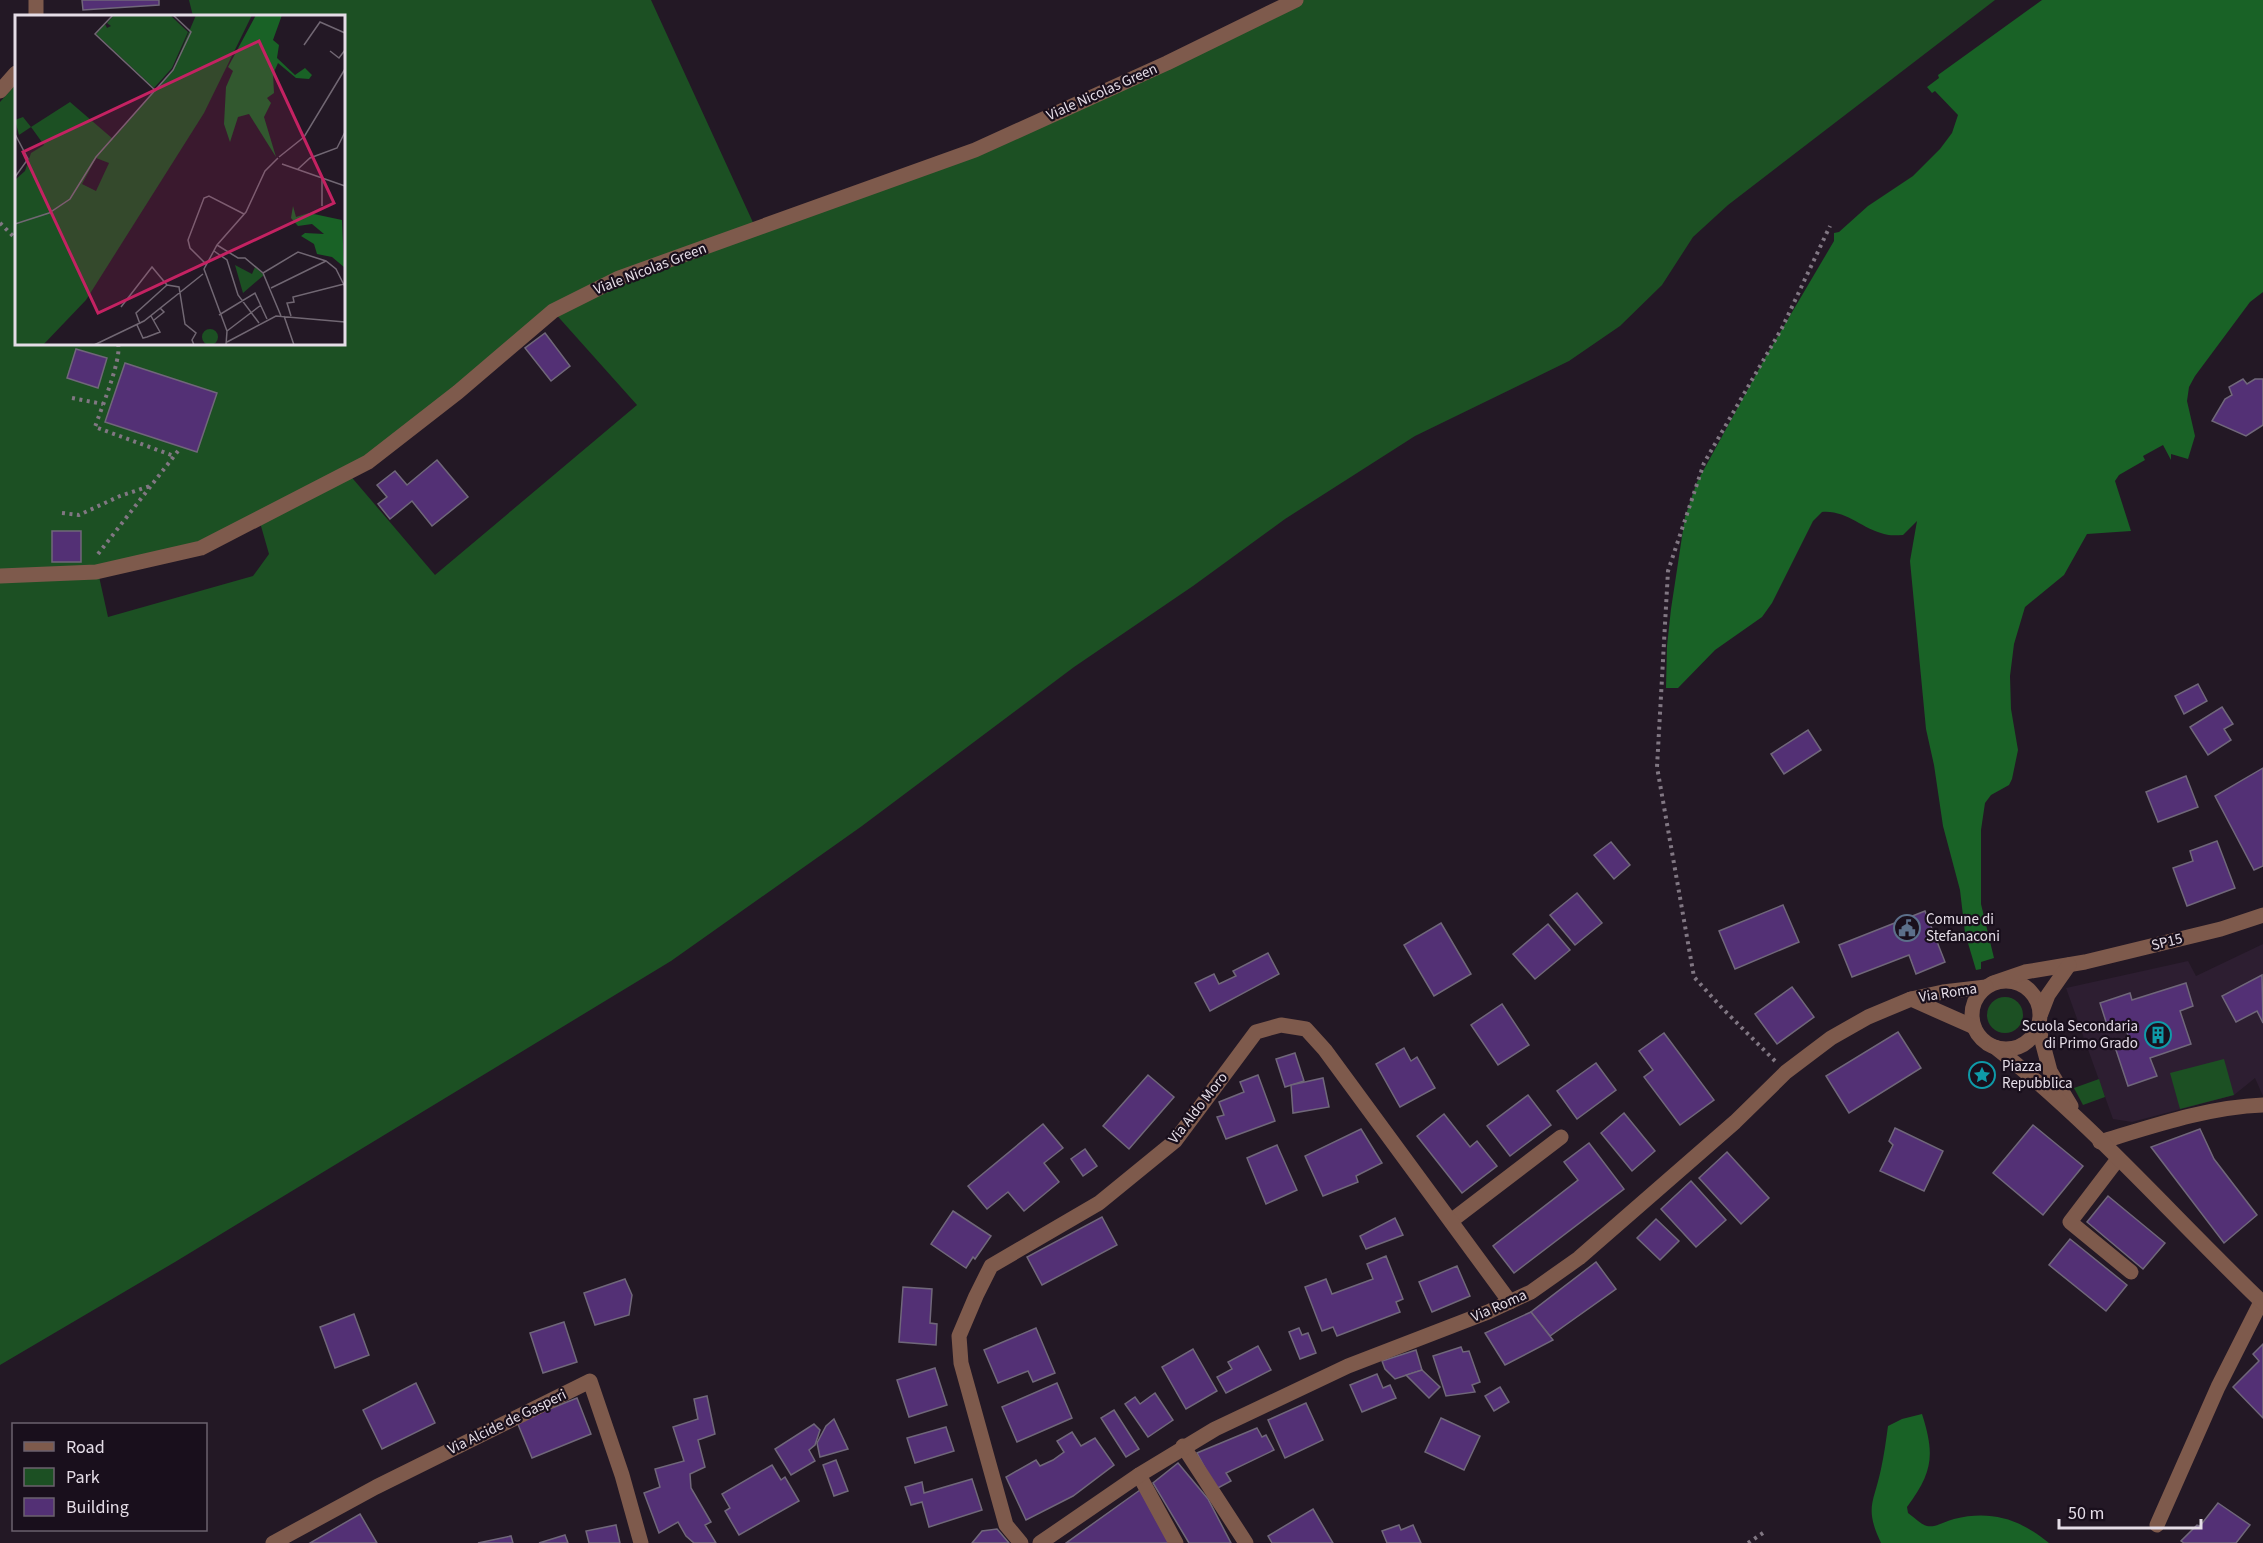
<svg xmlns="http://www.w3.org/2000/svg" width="2263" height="1543" viewBox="0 0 2263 1543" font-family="'Source Sans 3',sans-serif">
<rect width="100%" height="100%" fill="#231825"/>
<polygon fill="#2d1e31" points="2263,944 2263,1096 2255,1078 2234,1095 2132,1122 2113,1119 2066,988 2188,961 2196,976"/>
<g fill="#1c5023" fill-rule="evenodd">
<path d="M189,0H651L756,229L975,150L1296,0H1995L1728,205L1693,237L1662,285L1620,326L1569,361L1415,436L1285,519L1193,586L1074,667L862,826L671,961L175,1262L0,1365V102L16,84V344H344V16H193ZM553,311L637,405L435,575L348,473ZM259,519L269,554L253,576L108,617L98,572L201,548Z"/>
<circle cx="2005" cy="1015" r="18"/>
<polygon points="2224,1059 2234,1095 2180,1109 2170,1073"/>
<polygon points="2099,1079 2105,1097 2083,1105 2074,1088"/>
</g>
<g fill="#196226">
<path d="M2042,0H2263V292L2250,302L2195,376L2189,387L2187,401L2195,436L2188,459L2171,454V460L2163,445L2143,456L2145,460L2119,475L2115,481L2131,531L2087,534L2064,575L2025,607L2014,644L2010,676L2011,709L2018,750L2012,779L2009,785L1991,795L1985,803L1981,830V904L1994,958L1981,962V969L1976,970L1965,933L1960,890L1943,826L1934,765L1926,729L1910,561L1917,521L1903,535C1897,535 1890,536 1884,534C1862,529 1847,510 1822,512L1813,521L1772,603L1762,617L1715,650L1678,688H1666L1667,646L1671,609L1685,517L1697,482L1765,358L1834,241V233L1839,232L1868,206L1913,176L1940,149L1952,133L1958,115L1935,91L1932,93L1927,87L1939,78L1938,75Z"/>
<path d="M1922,1414C1935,1455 1933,1472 1907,1507L1908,1513C1914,1517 1920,1524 1927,1526C1935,1528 1946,1521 1954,1519C1991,1510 2020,1519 2049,1543H1881C1864,1507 1874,1503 1881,1469C1884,1455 1886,1441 1888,1426L1902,1419Z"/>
</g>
<g fill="#533075" stroke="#70677a" stroke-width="1.5">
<polygon points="82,0 159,0 159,5 83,10"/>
<polygon points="545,333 570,366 551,381 525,348"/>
<polygon points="76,349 107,358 98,388 67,378"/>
<polygon points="125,363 217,393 197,452 105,422"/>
<polygon points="2243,379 2247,384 2255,379 2263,379 2263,425 2246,436 2212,421 2225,399 2232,395 2229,387"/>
<polygon points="437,460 468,497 432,526 412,501 390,519 378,504 387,497 377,485 395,471 407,485"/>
<rect x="52" y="531" width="29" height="31"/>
<polygon points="2198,684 2207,701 2184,714 2175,696"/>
<polygon points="2222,707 2233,724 2224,729 2231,740 2208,755 2190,727"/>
<polygon points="1808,730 1821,750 1784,774 1771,754"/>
<polygon points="2263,768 2263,866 2254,870 2215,796"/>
<polygon points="2186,776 2198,807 2158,822 2146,792"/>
<polygon points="2217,841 2235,888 2187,906 2173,868 2193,861 2190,851"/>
<polygon points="1611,842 1630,865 1614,879 1594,855"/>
<polygon points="1577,893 1602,923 1575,945 1550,915"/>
<polygon points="1783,905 1799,942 1735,969 1719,931"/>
<polygon points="1925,911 1945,962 1916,974 1909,955 1852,977 1839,945"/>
<polygon points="1441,923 1471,974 1434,996 1404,945"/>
<polygon points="1548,924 1570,950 1535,979 1513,954"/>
<polygon points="1268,953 1279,974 1210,1011 1195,983 1214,974 1219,984 1236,976 1233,971"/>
<polygon points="2262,975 2263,1023 2257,1011 2236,1022 2222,996"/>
<polygon points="2186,983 2193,1006 2180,1011 2191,1044 2150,1058 2157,1076 2128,1086 2115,1047 2130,1042 2124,1022 2108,1028 2100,1003 2130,993 2132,1000"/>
<polygon points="1792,987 1814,1017 1777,1044 1755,1014"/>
<polygon points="1502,1004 1529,1045 1498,1065 1471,1025"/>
<polygon points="1898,1032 1921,1068 1849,1113 1826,1076"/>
<polygon points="1664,1033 1714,1100 1680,1125 1644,1077 1653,1070 1639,1051"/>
<polygon points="1404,1048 1411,1061 1417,1057 1435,1088 1400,1107 1376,1064"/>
<polygon points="1295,1053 1304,1081 1285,1087 1276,1059"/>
<polygon points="1596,1063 1616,1090 1577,1119 1557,1091"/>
<polygon points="1148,1075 1174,1097 1129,1149 1103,1126"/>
<polygon points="1258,1075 1275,1121 1226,1139 1217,1117 1224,1115 1219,1102 1244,1092 1240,1082"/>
<polygon points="1323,1078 1329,1107 1293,1113 1291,1085"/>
<polygon points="1528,1095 1551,1125 1510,1156 1487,1126"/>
<polygon points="1624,1113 1655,1151 1632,1171 1601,1133"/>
<polygon points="1444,1114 1470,1147 1477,1141 1497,1166 1462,1193 1417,1136"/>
<polygon points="1043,1124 1063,1148 1044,1163 1059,1182 1024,1211 1008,1192 987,1209 968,1186"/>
<polygon points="2033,1125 2083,1166 2043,1215 1993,1173"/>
<polygon points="1895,1128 1943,1151 1924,1191 1880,1171 1893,1145 1889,1141"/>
<polygon points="1361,1129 1382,1163 1356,1176 1358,1182 1323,1196 1305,1156"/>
<polygon points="2200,1129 2214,1159 2257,1215 2224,1243 2151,1147"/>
<polygon points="1589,1143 1624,1189 1514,1273 1493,1246 1578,1180 1564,1162"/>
<polygon points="1277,1145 1297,1190 1266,1204 1247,1158"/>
<polygon points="1085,1149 1097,1166 1083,1176 1071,1159"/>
<polygon points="1727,1152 1769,1198 1741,1224 1699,1178"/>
<polygon points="1691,1181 1726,1220 1696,1247 1661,1209"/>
<polygon points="2108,1196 2165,1243 2143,1269 2087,1222"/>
<polygon points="953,1211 991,1236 975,1259 973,1257 966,1268 931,1244"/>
<polygon points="1102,1217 1117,1245 1042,1285 1027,1257"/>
<polygon points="1395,1218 1403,1235 1366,1249 1360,1236"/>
<polygon points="1656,1219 1679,1241 1660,1260 1637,1238"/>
<polygon points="2070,1239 2127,1285 2106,1311 2049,1265"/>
<polygon points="1386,1256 1403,1299 1396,1302 1400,1312 1337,1336 1333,1327 1322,1331 1305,1287 1326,1279 1332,1294 1373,1279 1367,1264"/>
<polygon points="1596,1262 1616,1289 1550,1336 1531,1312"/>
<polygon points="1457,1266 1470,1296 1432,1312 1419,1282"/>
<polygon points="625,1279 632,1295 629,1315 595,1325 584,1293"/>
<polygon points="903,1287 932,1289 930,1323 937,1324 936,1345 899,1342"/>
<polygon points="1531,1312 1553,1340 1505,1365 1485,1333"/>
<polygon points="354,1314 369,1355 335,1368 320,1327"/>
<polygon points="564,1322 577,1362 543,1373 530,1333"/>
<polygon points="1036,1328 1055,1373 1033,1382 1028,1371 998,1383 984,1350"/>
<polygon points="1299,1328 1302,1335 1308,1333 1316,1353 1300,1359 1289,1332"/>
<polygon points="2263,1344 2263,1418 2233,1387 2259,1361 2253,1354"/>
<polygon points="1258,1346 1271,1370 1226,1393 1217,1377 1232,1369 1228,1362"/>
<polygon points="1461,1347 1463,1352 1469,1351 1480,1382 1472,1385 1475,1392 1446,1396 1433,1356"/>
<polygon points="1193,1349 1217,1391 1186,1409 1162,1367"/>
<polygon points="1416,1350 1422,1370 1395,1379 1385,1369 1382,1361"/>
<polygon points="935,1368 947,1405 909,1417 897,1380"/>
<polygon points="1422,1370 1440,1387 1429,1398 1406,1375"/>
<polygon points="1377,1374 1383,1388 1390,1385 1396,1398 1362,1412 1350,1385"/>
<polygon points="416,1383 435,1423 382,1449 363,1410"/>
<polygon points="1057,1383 1072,1418 1017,1442 1002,1407"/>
<polygon points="1500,1387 1509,1402 1494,1411 1485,1396"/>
<polygon points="1155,1393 1173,1420 1148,1437 1125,1404 1135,1397 1140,1404"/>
<polygon points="707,1396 715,1434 698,1440 705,1467 690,1474 691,1488 711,1522 705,1525 716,1543 694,1543 686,1536 678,1522 659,1533 644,1493 660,1487 655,1469 684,1461 673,1427 698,1419 694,1399"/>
<polygon points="577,1398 591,1434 532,1458 517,1422"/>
<polygon points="1306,1403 1323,1440 1285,1458 1268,1420"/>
<polygon points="1114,1410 1139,1449 1126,1457 1101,1418"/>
<polygon points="1441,1418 1480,1436 1464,1470 1425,1452"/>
<polygon points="834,1419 848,1449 820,1457 817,1443 826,1426"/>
<polygon points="814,1424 820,1430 815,1445 809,1450 815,1461 791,1475 775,1449"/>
<polygon points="946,1427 954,1451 915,1463 907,1438"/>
<polygon points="1257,1428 1262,1437 1266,1435 1274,1450 1226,1473 1231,1481 1216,1489 1197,1453"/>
<polygon points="1072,1432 1081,1446 1095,1438 1114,1465 1073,1496 1026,1520 1006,1477 1036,1460 1040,1466 1053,1460 1064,1452 1057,1441"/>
<polygon points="836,1460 848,1491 834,1496 823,1465"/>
<polygon points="1178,1463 1208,1499 1231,1543 1189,1543 1153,1483"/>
<polygon points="772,1465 781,1480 785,1477 799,1501 739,1535 725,1511 730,1508 722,1494"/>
<polygon points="972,1479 982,1510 929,1527 922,1502 911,1505 905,1487 922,1482 924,1493"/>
<polygon points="1140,1490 1169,1543 1066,1543"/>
<polygon points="2218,1503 2250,1525 2236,1543 2184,1543 2181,1541 2197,1525 2200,1526"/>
<polygon points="1313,1509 1333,1543 1272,1543 1268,1536"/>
<polygon points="360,1514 377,1543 310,1543"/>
<polygon points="616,1525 620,1543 589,1543 586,1531"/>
<polygon points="1399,1525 1401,1530 1413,1525 1421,1543 1387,1543 1382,1531"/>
<polygon points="997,1529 1009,1543 972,1543 982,1531"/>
<polygon points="565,1535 568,1543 539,1543"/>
<polygon points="511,1536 513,1543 478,1543"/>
</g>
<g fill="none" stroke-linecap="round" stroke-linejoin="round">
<g stroke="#817783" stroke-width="4" stroke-dasharray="3 4.5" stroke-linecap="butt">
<polyline points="0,223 16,239"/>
<path d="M118,344C122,359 101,409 95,427L174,456"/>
<polyline points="72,398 103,404"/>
<polyline points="62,513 79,515 120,496 150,486"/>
<polyline points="98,554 178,451"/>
<polyline points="1775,1061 1722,1008 1694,977 1657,767 1668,571 1704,463 1782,328 1830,226"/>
<polyline points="1748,1543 1763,1533"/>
</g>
<g stroke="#7e5a4c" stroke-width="15">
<polyline points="36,0 36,16"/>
<polyline points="0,91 16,73"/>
<polyline points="0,576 96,572 201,548 368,462 458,392 553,311 619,278 975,150 1167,63 1296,0"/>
<path d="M2100,1142C2153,1126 2208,1107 2263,1105"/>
<polyline points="2118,1159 2070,1222 2131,1272"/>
<polyline points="1451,1221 1561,1137"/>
<polyline points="1183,1446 1246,1543"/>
<polyline points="1139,1475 1176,1543"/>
<polyline points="2157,1525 2218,1387 2261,1302"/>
<polyline points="273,1543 376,1487 590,1381 622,1475 641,1543"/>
<polyline points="1021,1543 1006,1525 961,1363 959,1336 976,1296 991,1266 1099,1203 1175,1141 1256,1032 1281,1025 1306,1029 1325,1050 1510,1302"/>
</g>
<g stroke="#7e5a4c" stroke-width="15">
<circle cx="2006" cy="1015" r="34"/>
<polyline points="1993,983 2025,972 2085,962 2221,929 2263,915"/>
<polyline points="1911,999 1974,1027"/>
<polyline points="2041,1013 2048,995 2069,965"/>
<polyline points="2038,1026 2050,1071 2071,1106"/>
<path d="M1995,1047C2092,1123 2174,1218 2263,1303"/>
<polyline points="1040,1543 1139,1475 1215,1429 1348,1366 1488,1312 1531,1292 1579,1258 1735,1122 1786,1072 1831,1038 1868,1017 1911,999 1943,992 1986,987"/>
</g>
</g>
<defs>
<symbol id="civic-ring" viewBox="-11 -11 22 22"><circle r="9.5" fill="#190f1c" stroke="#5c6f8a" stroke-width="1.5"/><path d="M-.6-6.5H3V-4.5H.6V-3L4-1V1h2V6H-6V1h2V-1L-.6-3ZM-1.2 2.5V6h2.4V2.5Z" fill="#5c6f8a"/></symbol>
<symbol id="building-ring" viewBox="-11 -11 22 22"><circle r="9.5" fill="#190f1c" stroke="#0f9aa8" stroke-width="1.5"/><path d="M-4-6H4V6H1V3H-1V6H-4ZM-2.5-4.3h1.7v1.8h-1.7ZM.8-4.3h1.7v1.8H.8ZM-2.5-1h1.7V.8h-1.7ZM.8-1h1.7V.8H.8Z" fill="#0f9aa8"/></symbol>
<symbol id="sight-ring" viewBox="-11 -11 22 22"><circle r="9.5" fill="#190f1c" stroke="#0f9aa8" stroke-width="1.5"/><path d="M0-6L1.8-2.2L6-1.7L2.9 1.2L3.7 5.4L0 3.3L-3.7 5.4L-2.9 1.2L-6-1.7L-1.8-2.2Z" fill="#0f9aa8"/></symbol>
</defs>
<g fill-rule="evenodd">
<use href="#civic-ring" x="1892" y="913" width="30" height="30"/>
<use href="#building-ring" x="2143" y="1020" width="30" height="30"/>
<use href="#sight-ring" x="1967" y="1060" width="30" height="30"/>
</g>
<g text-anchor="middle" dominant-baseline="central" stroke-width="4.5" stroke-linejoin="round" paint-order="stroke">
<g font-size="15" fill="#e5dde7" stroke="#190f1c">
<text transform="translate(1102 92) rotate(-24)">Viale Nicolas Green</text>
<text transform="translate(650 269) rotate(-21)">Viale Nicolas Green</text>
<text transform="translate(2167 942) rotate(-14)">SP15</text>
<text transform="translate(1948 993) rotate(-9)">Via Roma</text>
<text transform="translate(1198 1108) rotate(-52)">Via Aldo Moro</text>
<text transform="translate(1499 1306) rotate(-24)">Via Roma</text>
<text transform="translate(507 1422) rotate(-26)">Via Alcide de Gasperi</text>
</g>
<g font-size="15" fill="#e5dde7" stroke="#190f1c" text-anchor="start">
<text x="1926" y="919">Comune di<tspan x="1926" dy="17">Stefanaconi</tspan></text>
<text x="2138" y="1026" text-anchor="end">Scuola Secondaria<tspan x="2138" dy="17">di Primo Grado</tspan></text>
<text x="2002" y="1066">Piazza<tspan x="2002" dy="17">Repubblica</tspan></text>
</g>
</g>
<g transform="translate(15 15)">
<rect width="330" height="330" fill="#231825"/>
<path d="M99,0H155L173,17L157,53L139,73L81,19L90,9L92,13L96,11L92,8ZM181,0H237L189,98L71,285L28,330H0V165L10,156L16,138L29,130L16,112L4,120L0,105L8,102L16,112L55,87L98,124L158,55ZM81,143L94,148L81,176L67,169ZM220,250L237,259L240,252L249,260L228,278ZM187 322a8 8 0 1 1 16 0a8 8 0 1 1-16 0Z" fill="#1c5023" fill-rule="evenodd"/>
<path d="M241,0H267L258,25L264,30L262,43L280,60L290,53L297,60L294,64L281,63L263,48L258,59L259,78L252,83L256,88L249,102L261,142L234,99L223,102L215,127L209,109L211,72L218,56L213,52ZM278,191L281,202L294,198L327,205L329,252L317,242L302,239L299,229L286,221L290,218L309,219L297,209L283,211L276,203Z" fill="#196226"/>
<path fill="none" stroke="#716773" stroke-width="1.5" d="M98,0L80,19L141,76M289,30L305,7L330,18M315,36L324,43L330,35M0,119L13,144L0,162M264,142L289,122L330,54M267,149L330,171M283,154L295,143L322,133L330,117M307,163V191M0,209L34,198L55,184L81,142L158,55L176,17L158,0M202,230L223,243H230L248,258L266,301M199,236L212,245L223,280L244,308M191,249L175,233L173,225L189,183L194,181L229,199M248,258L283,237L311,246L321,254L330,272M152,270L164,272L170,309L181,318L177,325L179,330M256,273L311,246M106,292L137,252L152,270L121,298L125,309M204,300L240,278L252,304M269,301L279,330M276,301L272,288L279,287L278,282L329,269M139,305L149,297L145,293M122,310L128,323L132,322M212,316L246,290M132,322L145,317L136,301M212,327L261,301L330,307M79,330L129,306L188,259M211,330L212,316L189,254L202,230L231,197L250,156L263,143"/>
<path fill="#c42262" fill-opacity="0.15" stroke="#c42262" stroke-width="3" d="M244,26L319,188L83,298L8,137Z"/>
<rect width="330" height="330" fill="none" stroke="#e5dde7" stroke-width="3"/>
</g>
<rect x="12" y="1423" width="195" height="108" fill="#190f1c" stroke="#6b616d" stroke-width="1.5"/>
<rect x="24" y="1442" width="30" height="9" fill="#7e5a4c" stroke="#6b616d" stroke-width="1.5"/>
<text x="66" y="1453" font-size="18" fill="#e5dde7">Road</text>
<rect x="24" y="1468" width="30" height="18" fill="#1c5023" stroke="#6b616d" stroke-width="1.5"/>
<text x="66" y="1483" font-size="18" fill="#e5dde7">Park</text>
<rect x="24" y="1498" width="30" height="18" fill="#533075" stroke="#6b616d" stroke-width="1.5"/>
<text x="66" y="1513" font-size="18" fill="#e5dde7">Building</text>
<path d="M2059 1519v9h142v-9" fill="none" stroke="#e5dde7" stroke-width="3"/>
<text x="2068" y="1519" font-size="18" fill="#e5dde7" stroke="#190f1c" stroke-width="4.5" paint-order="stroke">50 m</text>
</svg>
